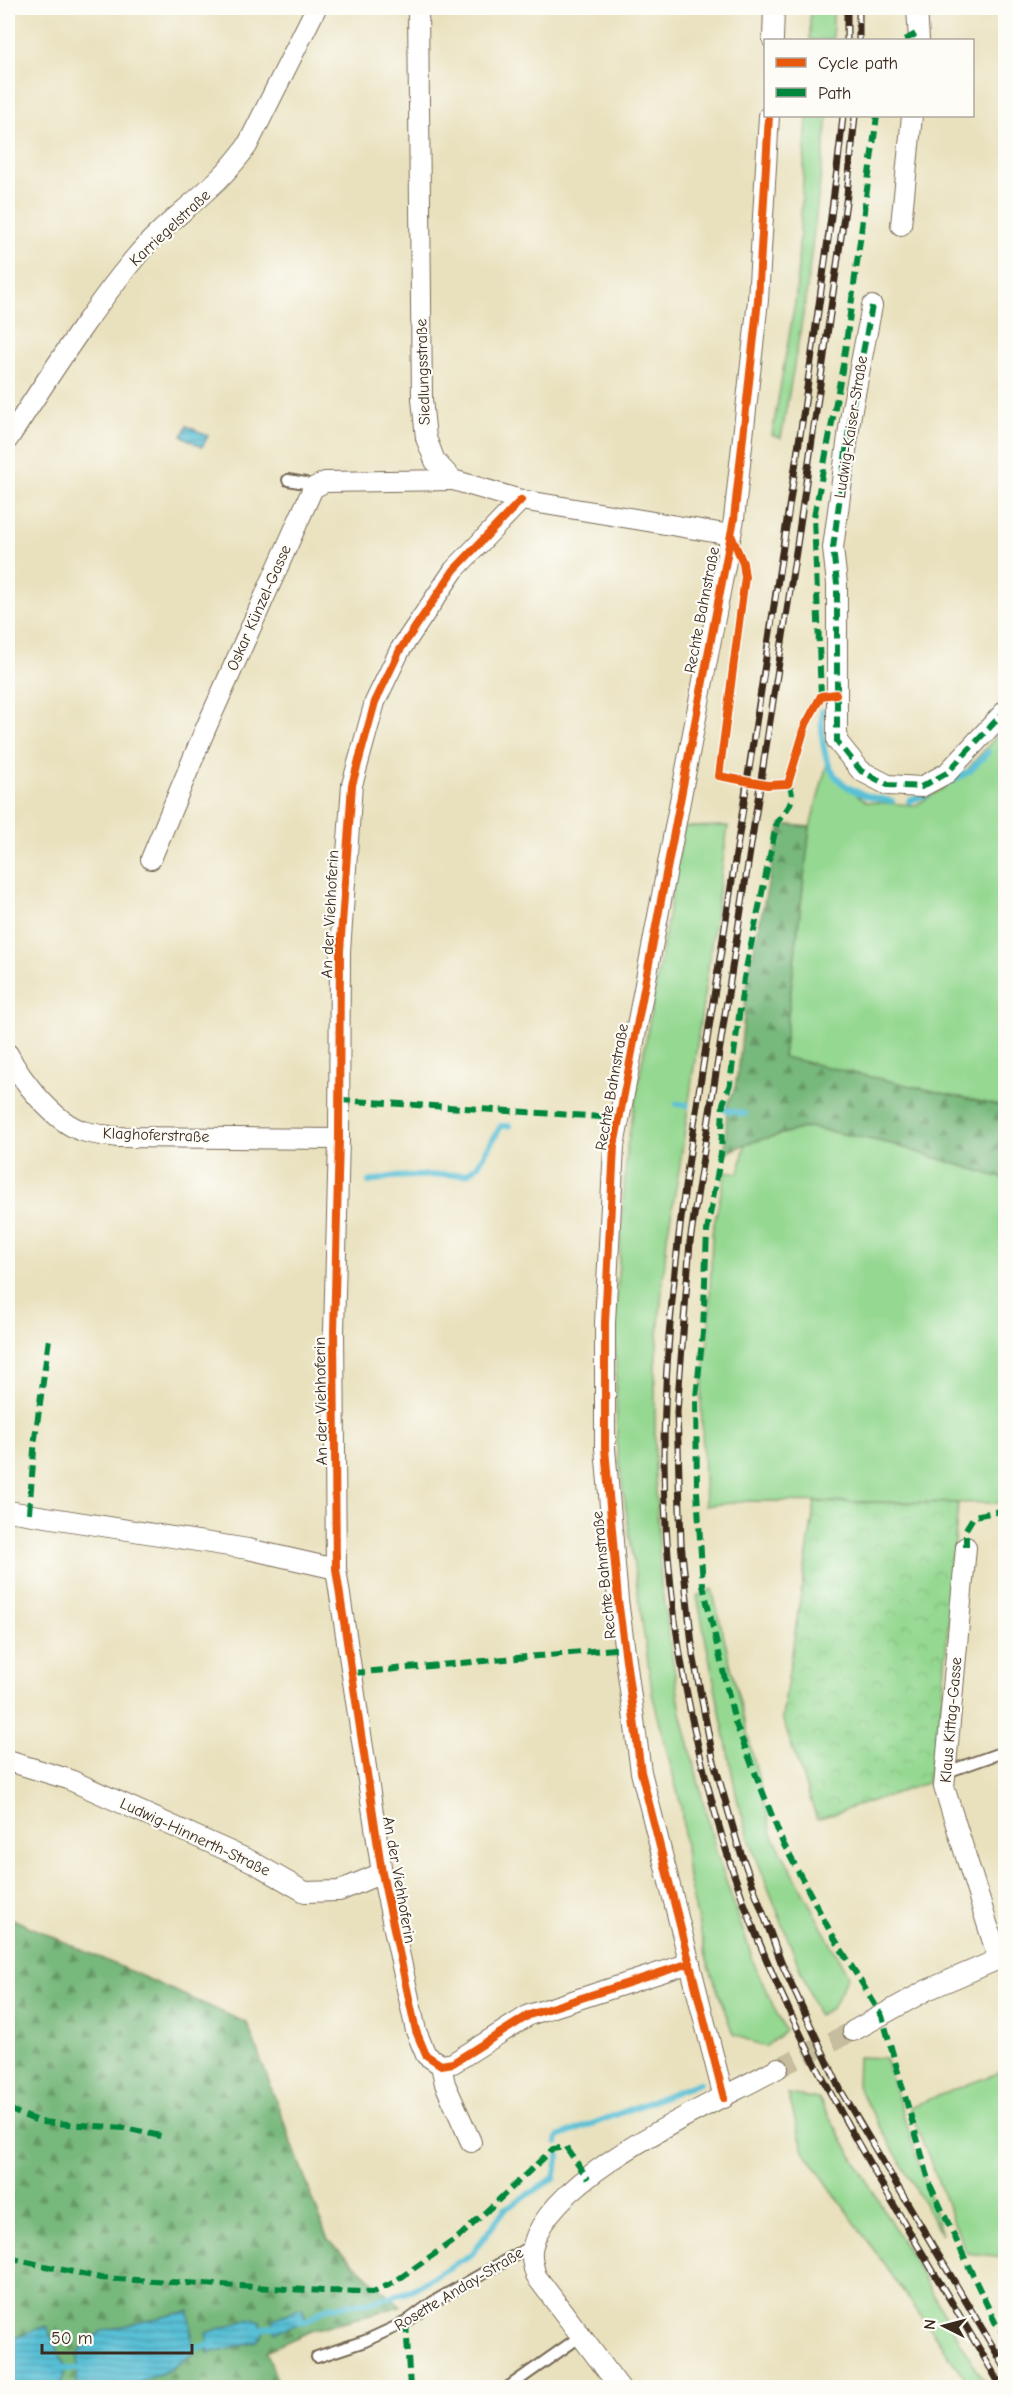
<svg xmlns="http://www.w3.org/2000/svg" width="1013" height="2395" viewBox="0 0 1013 2395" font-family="'Comic Neue',sans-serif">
<defs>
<pattern id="forest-firs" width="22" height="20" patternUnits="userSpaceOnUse" patternTransform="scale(1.5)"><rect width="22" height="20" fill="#77b87b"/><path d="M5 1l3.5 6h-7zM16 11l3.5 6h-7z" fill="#639664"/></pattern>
<pattern id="park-crowns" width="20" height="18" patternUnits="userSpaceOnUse" patternTransform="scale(1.5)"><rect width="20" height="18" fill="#94d891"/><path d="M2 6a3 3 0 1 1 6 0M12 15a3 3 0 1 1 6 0" fill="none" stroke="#80ba7d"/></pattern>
<pattern id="water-rules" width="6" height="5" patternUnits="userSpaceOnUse" patternTransform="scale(1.5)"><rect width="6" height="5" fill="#59c0d6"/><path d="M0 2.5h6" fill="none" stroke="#4b9cad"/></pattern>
</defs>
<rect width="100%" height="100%" fill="#fdfcf7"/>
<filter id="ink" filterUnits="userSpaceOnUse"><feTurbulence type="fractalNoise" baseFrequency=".0167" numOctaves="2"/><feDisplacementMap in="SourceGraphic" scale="12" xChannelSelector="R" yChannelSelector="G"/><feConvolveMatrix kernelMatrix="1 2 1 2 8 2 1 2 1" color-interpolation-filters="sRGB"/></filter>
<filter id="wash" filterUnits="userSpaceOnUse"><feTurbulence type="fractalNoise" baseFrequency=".008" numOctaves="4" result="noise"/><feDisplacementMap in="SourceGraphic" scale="24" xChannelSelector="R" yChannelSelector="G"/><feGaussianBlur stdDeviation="1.35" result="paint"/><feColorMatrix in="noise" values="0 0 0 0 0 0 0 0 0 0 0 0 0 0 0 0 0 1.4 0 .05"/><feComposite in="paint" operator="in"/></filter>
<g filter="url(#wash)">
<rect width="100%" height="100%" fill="#e9e1be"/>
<g fill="#94d891" stroke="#688158" stroke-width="1.5">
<rect x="810" y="8" width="23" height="32"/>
<polygon points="807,116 828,116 805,304 781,438 772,435 796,296"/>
<polygon points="1005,726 1006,1088 1001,1107 783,1057 810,827 827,764 846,787 867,802 916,805 960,778"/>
<polygon points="728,826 680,1165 667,1237 655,1367 655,1472 661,1584 681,1713 716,1852 756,1969 785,2031 765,2047 733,2034 707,1960 688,1878 681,1806 653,1697 617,1448 615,1319 627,1147 684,827"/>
<polygon points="808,1127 888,1143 1005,1179 1005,1503 749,1501 705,1506 701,1398 709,1331 712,1233 726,1171 739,1173 745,1144"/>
<polygon points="712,1589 772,1834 848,1976 832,2008 818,2015 751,1844 737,1798 697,1596"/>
<polygon points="858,2057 885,2058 942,2235 857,2086"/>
<polygon points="1005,2070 1005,2257 966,2253 909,2107"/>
<polygon points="788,2094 819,2099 987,2387 971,2387 804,2151"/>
</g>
<g fill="url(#forest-firs)" stroke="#59714c" stroke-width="1.5" fill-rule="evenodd">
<polygon points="781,824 810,827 783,1057 1000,1106 1005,1088 1005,1179 888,1143 808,1127 745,1144 725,1154 727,1104 735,1088 739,1064 748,977"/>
<path d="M8,1917L247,2023L328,2240L401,2306L313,2330L266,2351L280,2387H129L169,2370L193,2354L77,2385L81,2387H60L66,2368L20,2336L8,2335ZM260,2321L263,2334L256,2341L208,2353L207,2333Z"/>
</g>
<polygon fill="url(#park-crowns)" stroke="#688158" stroke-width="1.5" points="815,1502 958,1503 941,1715 927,1783 817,1819 782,1718"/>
<g fill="url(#water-rules)" stroke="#4a757a" stroke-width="1.5">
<polygon points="187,426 208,436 202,447 182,436"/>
<polygon points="302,2308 306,2321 275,2332 273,2319"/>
<polygon points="189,2311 193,2354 169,2370 129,2387 77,2385 78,2353 102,2331"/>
<polygon points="253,2318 260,2321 263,2334 257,2341 209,2353 206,2333"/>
<polygon points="46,2326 66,2368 60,2387 8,2387 8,2335 20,2336"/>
</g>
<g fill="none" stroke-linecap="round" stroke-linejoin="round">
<g stroke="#59c0d6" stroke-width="6">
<path d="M822,711C820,768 833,793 892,801"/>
<polyline points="947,783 970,771 988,752"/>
<polyline points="909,801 928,794"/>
<polyline points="677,1104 687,1105"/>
<polyline points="726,1110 745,1114"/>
<polyline points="369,1182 390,1177 467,1174 478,1165 501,1126 509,1126"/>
<polyline points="557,2143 558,2137 699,2083"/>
<polyline points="299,2322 306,2321 328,2307 367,2303 408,2292 472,2254 505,2209 554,2178 559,2155"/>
<polyline points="255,2330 280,2325"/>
<polyline points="186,2349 214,2344"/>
<polyline points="59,2369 84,2369"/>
</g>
</g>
</g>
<g filter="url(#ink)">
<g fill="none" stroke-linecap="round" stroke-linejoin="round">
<polyline stroke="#c6bc9e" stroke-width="20" stroke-dasharray="20 10" stroke-linecap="butt" points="778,2068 853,2031"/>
<defs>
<g id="service">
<polyline points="288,480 305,483 313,488"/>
<polyline points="944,1773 1006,1751"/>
<polyline points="317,2357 365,2341 406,2322 433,2302 533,2245"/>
<polyline points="507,2388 581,2336"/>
</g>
<g id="minor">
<polyline points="418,8 422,399 426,438 435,461 453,480 521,500 731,535"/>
<polyline points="917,8 919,40"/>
<polyline points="773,40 774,8"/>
<polyline points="901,225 912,116"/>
<polyline points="872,306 851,414 833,548 837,584 837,741 861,771 888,785 921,787 947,773 1006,710"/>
<path d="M8,439C47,380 89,313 134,259C168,217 214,193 247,146L316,8"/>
<polyline points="521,500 454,570 400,650 375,702 352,785 340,951 339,1139 334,1332 336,1569 382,1873 416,2031 426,2055 441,2065 453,2063 529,2015 690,1963"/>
<polyline points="151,859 205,730 313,488 325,482 453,480"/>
<path d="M8,1054C21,1080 55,1123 83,1131C94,1135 106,1135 117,1137L339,1139"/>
<polyline points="8,1511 248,1549 336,1569"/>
<polyline points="966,1547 944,1787 998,1958"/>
<polyline points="8,1761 68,1779 251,1861 305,1892 339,1891 382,1873"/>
<polyline points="853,2031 927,1990 1006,1956"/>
<polyline points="441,2065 445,2084 471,2142"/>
<polyline points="724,2098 641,1772 618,1600 605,1448 605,1323 614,1146 734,519 758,300 769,116"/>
<path d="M620,2388L536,2276C533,2266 530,2255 533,2245C553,2172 714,2104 778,2068"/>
</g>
</defs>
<use href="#service" stroke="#786a56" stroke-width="14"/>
<use href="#minor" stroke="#786a56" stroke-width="22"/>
<use href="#service" stroke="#fff" stroke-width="10"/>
<use href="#minor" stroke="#fff" stroke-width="20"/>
<defs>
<g id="rail">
<polyline points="859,8 859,40"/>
<polyline points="847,40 847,8"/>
<path d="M843,116C833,214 818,311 804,409C779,577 753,745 727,913C702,1077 671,1241 665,1407C659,1553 681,1701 723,1840C784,2043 898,2207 1002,2388"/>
<polyline points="855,116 847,195 797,545 690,1242 677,1412 681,1543 693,1654 713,1758 738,1845 781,1962 841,2091 1006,2369"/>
</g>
</defs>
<use href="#rail" stroke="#3b2a1e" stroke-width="7"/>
<use href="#rail" stroke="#fdfcf7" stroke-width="4.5" stroke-dasharray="14" stroke-linecap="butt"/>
<g stroke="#00873e" stroke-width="6" stroke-dasharray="12 6" stroke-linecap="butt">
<polyline points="905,40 919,32"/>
<polyline points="872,306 851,414 833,548 837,584 837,741 861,771 888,785 921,787 947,773 1006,710"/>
<polyline points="821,696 814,517 843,365 877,116"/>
<path d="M788,784C798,799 787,810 777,822L744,978L730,1084L723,1104L721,1154L707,1231L703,1332L696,1397L697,1492L703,1585L735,1722L782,1841L830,1931L882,2016L931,2187L996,2324L1006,2336"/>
<polyline points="339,1100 619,1118"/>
<polyline points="29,1513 35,1438 49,1339"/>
<polyline points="966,1547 966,1529 974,1516 1006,1510"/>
<polyline points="353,1673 625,1648"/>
<polyline points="8,2109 40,2122 125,2128 165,2137"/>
<polyline points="8,2258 101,2278 323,2291 373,2292 393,2283 460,2236 553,2149 566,2147 588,2179"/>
<polyline points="406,2322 410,2388"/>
</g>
<defs>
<g id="cycleway">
<polyline points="521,500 454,570 400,650 375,702 352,785 340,951 339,1139 334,1332 336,1569 382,1873 416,2031 426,2055 441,2065 453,2063 529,2015 690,1963"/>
<polyline points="731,535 743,563 745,577 719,776 767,785 788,784 806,724 821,696 836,694"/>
<polyline points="724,2098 641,1772 618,1600 605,1448 605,1323 614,1146 734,519 758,300 769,116"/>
</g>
</defs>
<use href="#cycleway" stroke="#fdfcf7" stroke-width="11"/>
<use href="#cycleway" stroke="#e8590c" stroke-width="8"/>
</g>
</g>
<g text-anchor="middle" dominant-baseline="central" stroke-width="4.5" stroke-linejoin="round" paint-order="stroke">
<g font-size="16" fill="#3b2a1e" stroke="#fdfcf7">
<text transform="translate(170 228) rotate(-43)">Karriegelstraße</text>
<text transform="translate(423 372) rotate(-92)">Siedlungsstraße</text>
<text transform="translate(851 427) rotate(-81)">Ludwig-Kaiser-Straße</text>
<text transform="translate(259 608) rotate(-66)">Oskar Künzel-Gasse</text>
<text transform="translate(702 610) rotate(-79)">Rechte Bahnstraße</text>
<text transform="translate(330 914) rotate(-87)">An der Viehhoferin</text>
<text transform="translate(612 1087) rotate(-80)">Rechte Bahnstraße</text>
<text transform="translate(156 1135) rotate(2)">Klaghoferstraße</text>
<text transform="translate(321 1401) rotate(-91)">An der Viehhoferin</text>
<text transform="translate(604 1575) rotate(-96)">Rechte Bahnstraße</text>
<text transform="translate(951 1720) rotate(-85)">Klaus Kittag-Gasse</text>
<text transform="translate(195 1837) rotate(25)">Ludwig-Hinnerth-Straße</text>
<text transform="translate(399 1880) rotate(80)">An der Viehhoferin</text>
<text transform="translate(459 2289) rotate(-31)">Rosette Anday-Straße</text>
</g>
</g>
<rect width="1013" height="2395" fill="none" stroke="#fdfcf7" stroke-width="30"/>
<rect x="764" y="39" width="210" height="78" fill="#fdfcf7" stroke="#afa8a0" stroke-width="1.5"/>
<rect x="776" y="58" width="30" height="9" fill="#e8590c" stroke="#afa8a0" stroke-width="1.5"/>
<text x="818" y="69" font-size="18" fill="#3b2a1e">Cycle path</text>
<rect x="776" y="88" width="30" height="9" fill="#00873e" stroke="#afa8a0" stroke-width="1.5"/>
<text x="818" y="99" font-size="18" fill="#3b2a1e">Path</text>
<g transform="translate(944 2326) rotate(276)" stroke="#fdfcf7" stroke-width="4.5" paint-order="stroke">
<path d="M0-4.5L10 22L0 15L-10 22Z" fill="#3b2a1e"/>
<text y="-9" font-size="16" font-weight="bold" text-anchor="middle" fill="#3b2a1e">N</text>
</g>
<path d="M42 2344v9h150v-9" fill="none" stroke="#3b2a1e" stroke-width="3"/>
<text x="51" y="2344" font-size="18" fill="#3b2a1e" stroke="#fdfcf7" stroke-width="4.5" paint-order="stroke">50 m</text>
</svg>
